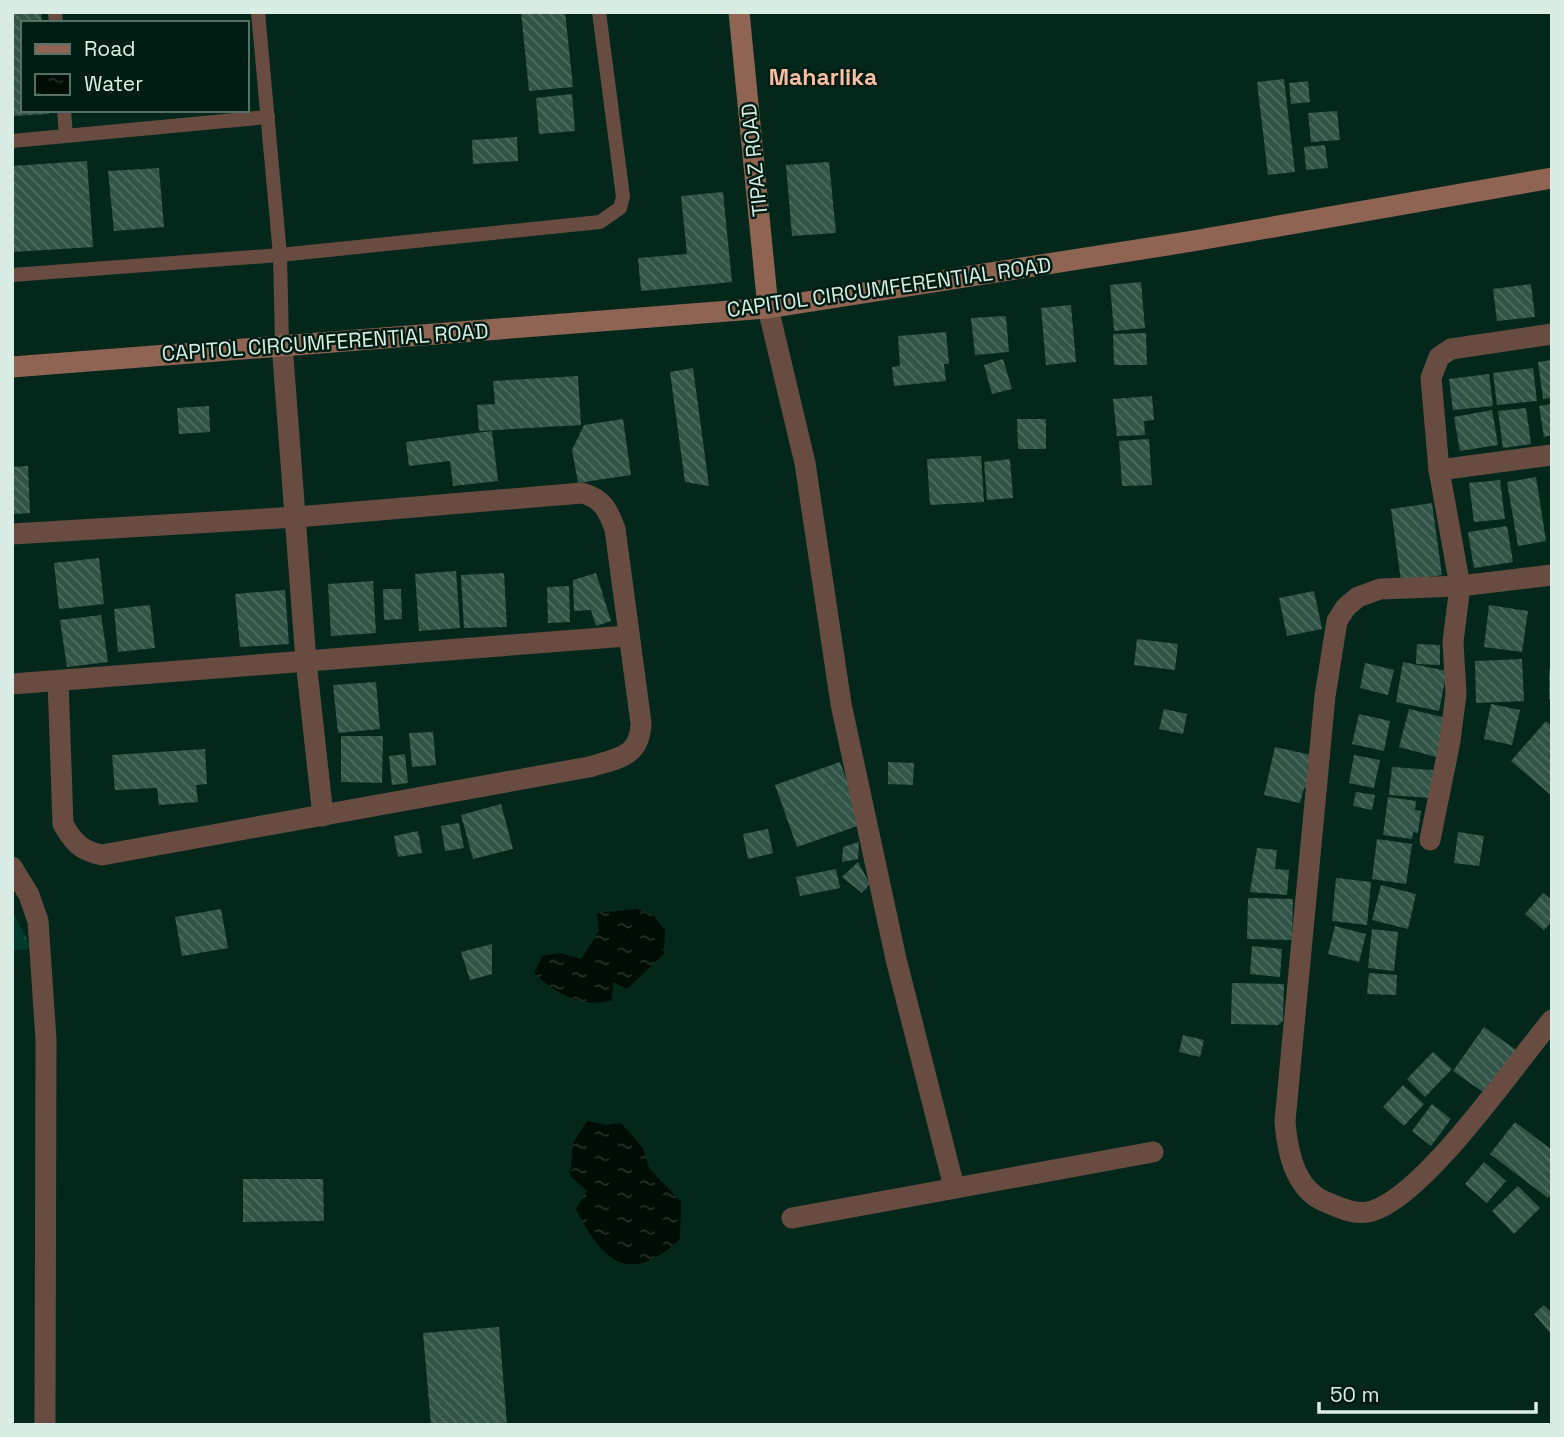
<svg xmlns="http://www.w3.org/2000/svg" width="1564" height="1437" viewBox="0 0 1564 1437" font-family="'Space Grotesk',sans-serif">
<defs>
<pattern id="grass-tufts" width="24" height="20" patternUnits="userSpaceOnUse" patternTransform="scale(1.75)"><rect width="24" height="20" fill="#003c2c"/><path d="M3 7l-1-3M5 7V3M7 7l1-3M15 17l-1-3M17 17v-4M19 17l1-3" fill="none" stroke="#25584a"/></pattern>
<pattern id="water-ripples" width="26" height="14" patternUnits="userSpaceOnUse" patternTransform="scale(1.75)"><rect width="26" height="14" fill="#000d06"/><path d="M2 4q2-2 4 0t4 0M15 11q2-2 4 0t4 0" fill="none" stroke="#25312a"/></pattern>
<pattern id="building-back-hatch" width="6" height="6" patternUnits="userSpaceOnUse" patternTransform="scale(1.75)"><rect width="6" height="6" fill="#325447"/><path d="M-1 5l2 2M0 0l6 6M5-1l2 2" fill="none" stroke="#4f6d61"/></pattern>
</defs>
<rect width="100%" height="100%" fill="#04271c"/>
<polygon fill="url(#grass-tufts)" points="12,911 31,948 12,951"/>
<g fill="url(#water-ripples)">
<path d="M637,909L653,915L665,930L664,954L627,989L613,982L612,1000C581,1009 557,993 534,974L542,956L560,953L581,959L599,931L597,913Z"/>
<path d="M587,1121L607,1125L621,1123L643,1148L649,1168L681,1202L680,1239C630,1286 603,1263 576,1209L587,1191L570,1176L573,1143Z"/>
</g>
<g fill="url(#building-back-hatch)">
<polygon points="12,12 41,12 42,23 23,23 23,110 49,110 49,114 12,116"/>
<polygon points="521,12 565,12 573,87 529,91"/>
<polygon points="1284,79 1295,172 1268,175 1257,82"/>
<polygon points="1308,81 1310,102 1291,104 1289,83"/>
<polygon points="572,94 575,131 539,134 536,98"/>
<polygon points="1337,111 1340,140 1311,142 1308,113"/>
<polygon points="517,137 518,161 473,164 472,140"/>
<polygon points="1325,145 1328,168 1306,170 1304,147"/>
<polygon points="87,161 93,247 12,252 12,166"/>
<polygon points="829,162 836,233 792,236 786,165"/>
<polygon points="159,168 164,227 114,231 108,171"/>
<polygon points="723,192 732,282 641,291 638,258 687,254 681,196"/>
<polygon points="1141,282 1145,328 1114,331 1110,285"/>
<polygon points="1531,284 1535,317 1497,321 1493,289"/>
<polygon points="1071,305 1076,362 1046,365 1041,308"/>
<polygon points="1006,316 1009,352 975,355 971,318"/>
<polygon points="946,332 949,364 944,364 946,381 894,386 892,367 900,366 898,336"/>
<polygon points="1146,333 1147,365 1114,365 1113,334"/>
<polygon points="1003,359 1012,389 992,394 984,365"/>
<polygon points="1552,360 1552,398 1543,399 1538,362"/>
<polygon points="693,368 709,486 685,482 670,372"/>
<polygon points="1533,368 1537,401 1497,405 1493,373"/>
<polygon points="1489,374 1493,406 1453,410 1449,379"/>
<polygon points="578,376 581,425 479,431 477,405 495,404 493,381"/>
<polygon points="1152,396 1154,420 1144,421 1145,435 1117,436 1113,399"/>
<polygon points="1552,404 1552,435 1544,437 1539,406"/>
<polygon points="209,406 210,432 179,434 177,408"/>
<polygon points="1526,408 1531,444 1503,448 1498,411"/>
<polygon points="1492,410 1498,445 1460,451 1454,417"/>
<polygon points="623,419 631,475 578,483 572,450 584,425"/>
<polygon points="1017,419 1046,419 1046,449 1018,449"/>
<polygon points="492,431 498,481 453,486 450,461 409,466 406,442"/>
<polygon points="1149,439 1152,485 1122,486 1119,441"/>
<polygon points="981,456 984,502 930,505 927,459"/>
<polygon points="1010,459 1013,498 987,500 984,462"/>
<polygon points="28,466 30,513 12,514 12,467"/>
<polygon points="1536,477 1546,541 1518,546 1507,482"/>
<polygon points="1500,480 1505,519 1474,522 1469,483"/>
<polygon points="1432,503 1442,575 1401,581 1391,509"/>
<polygon points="1507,526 1513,562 1474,568 1468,532"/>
<polygon points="99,558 104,604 59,609 54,563"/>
<polygon points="456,571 460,628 419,631 415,574"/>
<polygon points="504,573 507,627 464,628 461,575"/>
<polygon points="596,573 611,621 596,626 591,610 574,611 573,580"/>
<polygon points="373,581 376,633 331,636 328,584"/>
<polygon points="569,586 570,622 548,623 547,587"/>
<polygon points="383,589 401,589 402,619 384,620"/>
<polygon points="285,590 289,644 240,647 235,594"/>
<polygon points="1314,591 1322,629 1287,636 1279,598"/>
<polygon points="150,605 155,648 118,652 114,609"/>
<polygon points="1489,605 1528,611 1522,652 1484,647"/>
<polygon points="101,615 108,662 67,667 60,620"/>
<polygon points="1137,639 1178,644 1175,670 1134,665"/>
<polygon points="1417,644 1440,645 1440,665 1416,664"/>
<polygon points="1522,659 1524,701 1476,703 1475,661"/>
<polygon points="1403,662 1447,671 1439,711 1396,702"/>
<polygon points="1365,663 1394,670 1388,695 1360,688"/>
<rect x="1549" y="669" width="3" height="30"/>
<polygon points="376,682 380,729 338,733 333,685"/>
<polygon points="1491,704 1520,710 1512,745 1484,739"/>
<polygon points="1164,709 1187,714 1183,734 1159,729"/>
<polygon points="1409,709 1450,719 1440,758 1399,747"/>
<polygon points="1359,714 1390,721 1384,751 1352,744"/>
<polygon points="1546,721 1552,726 1552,796 1511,761"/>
<polygon points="433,732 436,765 412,767 409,733"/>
<polygon points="341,736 383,736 382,783 341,782"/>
<polygon points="1275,747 1311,755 1307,769 1317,771 1313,789 1304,788 1300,803 1264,795"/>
<polygon points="205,749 207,784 196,785 198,802 159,805 157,788 115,790 112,755"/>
<polygon points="405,754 408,783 392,785 389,756"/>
<polygon points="1354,755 1380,760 1374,788 1349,783"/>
<polygon points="840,762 863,824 797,847 775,785"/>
<polygon points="888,762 914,763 913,785 888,784"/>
<polygon points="1392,767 1433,770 1431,798 1389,795"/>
<polygon points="1356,792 1375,795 1372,810 1353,806"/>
<polygon points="1388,797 1416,801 1415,810 1421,811 1418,833 1413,832 1412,839 1383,835"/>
<polygon points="501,804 513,849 473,859 461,815"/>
<polygon points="459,823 464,848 445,851 441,826"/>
<polygon points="768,829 773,853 748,859 743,834"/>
<polygon points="418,831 422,853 398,857 394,836"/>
<polygon points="1458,832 1484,836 1479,866 1454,863"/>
<polygon points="1377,839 1412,844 1406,884 1372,879"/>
<polygon points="859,842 858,859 842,862 843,847"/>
<polygon points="1257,848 1277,850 1275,869 1289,870 1287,895 1250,892"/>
<polygon points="858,862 870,884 862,893 842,877"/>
<polygon points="836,869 840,888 800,896 796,877"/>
<polygon points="1336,878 1371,882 1367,925 1332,921"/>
<polygon points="1381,885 1416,894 1408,929 1372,920"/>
<polygon points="1543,893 1552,900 1552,921 1544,930 1525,914"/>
<polygon points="1248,898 1293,899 1292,940 1247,939"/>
<polygon points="221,909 228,948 182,956 175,917"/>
<polygon points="1335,926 1366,934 1359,962 1328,954"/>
<polygon points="1372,929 1398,932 1394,971 1368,968"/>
<polygon points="492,944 492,974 470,980 461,952"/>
<polygon points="1252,946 1282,949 1280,977 1250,974"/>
<polygon points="1369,973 1397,975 1396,995 1367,994"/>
<polygon points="1232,983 1284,984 1283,1021 1278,1025 1231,1024"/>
<polygon points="1484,1027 1516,1050 1486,1094 1453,1071"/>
<polygon points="1183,1035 1204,1040 1200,1057 1179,1052"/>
<polygon points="1433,1052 1452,1069 1425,1097 1407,1079"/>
<polygon points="1403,1085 1424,1104 1404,1126 1383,1107"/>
<polygon points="1432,1104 1451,1119 1431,1146 1412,1131"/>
<polygon points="1515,1122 1552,1150 1552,1193 1548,1198 1490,1154"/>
<polygon points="1484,1162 1506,1181 1487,1203 1465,1184"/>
<polygon points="243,1179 323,1179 324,1221 243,1222"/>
<polygon points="1518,1186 1540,1208 1514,1234 1492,1211"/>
<polygon points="1544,1305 1552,1313 1552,1335 1534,1314"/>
<polygon points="499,1327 507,1425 431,1425 423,1333"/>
</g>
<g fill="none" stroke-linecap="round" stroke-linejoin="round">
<g stroke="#684c41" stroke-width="14">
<polyline points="55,12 56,23"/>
<polyline points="258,12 280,255 282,344"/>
<polyline points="64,110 66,136"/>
<polyline points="12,141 268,117"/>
<polyline points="12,275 280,255 600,222 620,208 623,197 599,12"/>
</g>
<g stroke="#684c41" stroke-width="21">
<polyline points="768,308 805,463 841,704 896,959 954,1187"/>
<polyline points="282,344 306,661 323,816"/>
<polyline points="1439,470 1552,455"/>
<path d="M12,534L297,517L582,493C603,499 608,510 615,529L641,723C640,758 617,758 589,767L102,855C81,851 73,842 63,824L58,681"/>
<path d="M1552,575L1460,586L1380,589L1358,597L1346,607L1337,621L1325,696L1285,1121C1287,1150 1295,1190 1326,1202C1340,1208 1357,1216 1372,1211C1425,1195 1513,1067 1552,1020"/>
<polyline points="12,684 627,636"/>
<polyline points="1430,840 1450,741 1456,694 1453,642 1460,586 1439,470 1431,378 1439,357 1451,349 1552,334"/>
<polyline points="12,867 29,895 38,921 46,1039 45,1425"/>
<polyline points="792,1218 1153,1152"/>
</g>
<g stroke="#906453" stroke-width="21">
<polyline points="739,12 768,308"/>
<polyline points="12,367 768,308 1193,241 1552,178"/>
</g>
</g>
<g text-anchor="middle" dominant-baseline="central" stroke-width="5" stroke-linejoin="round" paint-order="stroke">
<g font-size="21" fill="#daede5" stroke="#001d13">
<text transform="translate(754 160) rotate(-96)">TIPAZ ROAD</text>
<text transform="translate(889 287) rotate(-8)">CAPITOL CIRCUMFERENTIAL ROAD</text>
<text transform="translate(325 342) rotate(-4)">CAPITOL CIRCUMFERENTIAL ROAD</text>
</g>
<g font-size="23" font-weight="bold" fill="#fcbda5" stroke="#001d13">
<text x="823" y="77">Maharlika</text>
</g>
</g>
<rect width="1564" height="1437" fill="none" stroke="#daede5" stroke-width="28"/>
<rect x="21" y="21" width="228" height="91" fill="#001d13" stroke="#577067" stroke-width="2"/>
<rect x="35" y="44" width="35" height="10" fill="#906453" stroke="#577067" stroke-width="2"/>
<text x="84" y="56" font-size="21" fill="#daede5">Road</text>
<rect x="35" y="74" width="35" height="21" fill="url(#water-ripples)" stroke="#577067" stroke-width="2"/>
<text x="84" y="91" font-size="21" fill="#daede5">Water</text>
<path d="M1319 1402v10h217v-10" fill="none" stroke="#daede5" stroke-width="3.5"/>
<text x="1330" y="1402" font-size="21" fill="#daede5" stroke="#001d13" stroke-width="5" paint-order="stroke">50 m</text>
</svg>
